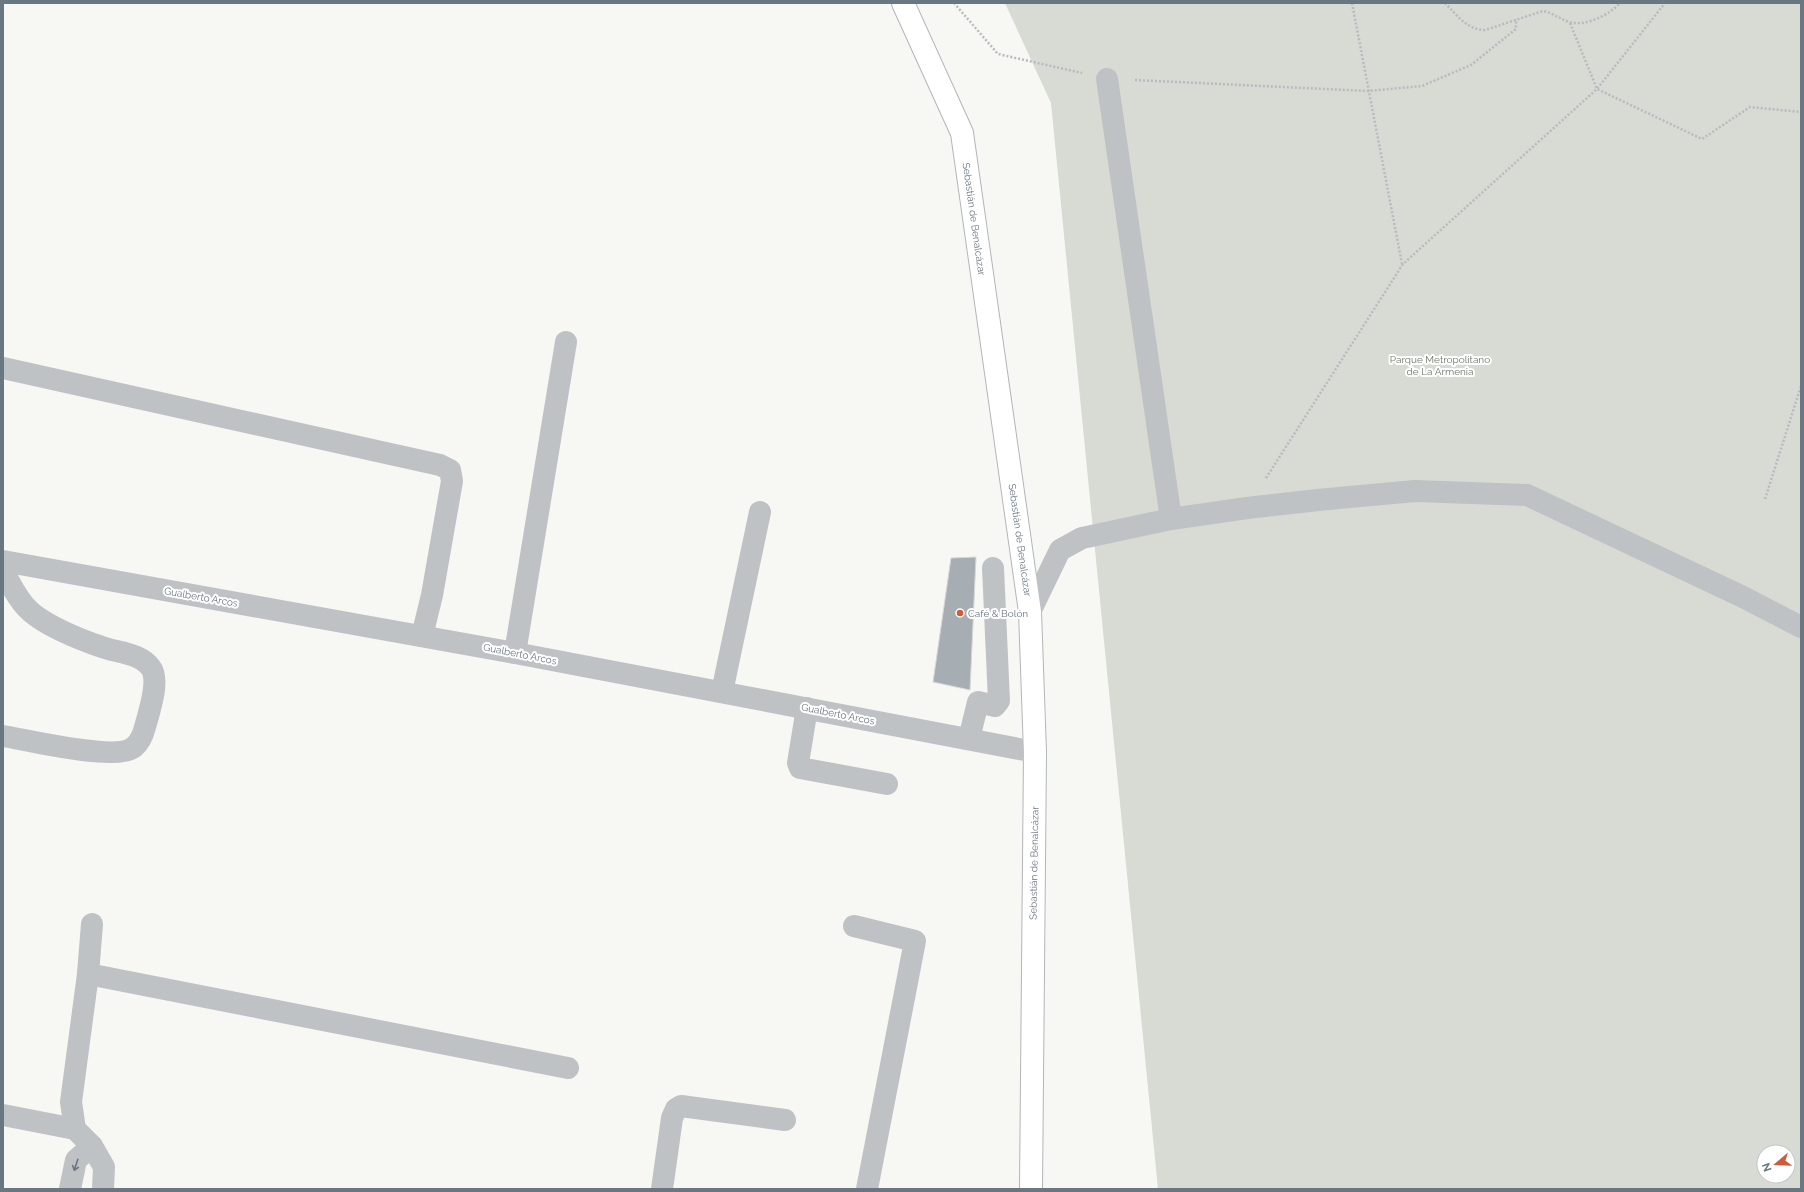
<svg xmlns="http://www.w3.org/2000/svg" width="1804" height="1192" viewBox="0 0 1804 1192" font-family="Raleway,sans-serif">
<rect width="100%" height="100%" fill="#f7f7f4"/>
<path fill="#d7dbd4" fill-rule="evenodd" d="M1005,3H1801V1189H1158L1051,103ZM1764,1152H1788V1176H1764Z"/>
<polygon fill="#a6adb3" stroke="#d8d8d7" points="976,557 970,690 933,682 951,558"/>
<g fill="none" stroke-linecap="round" stroke-linejoin="round">
<defs>
<polyline id="major" points="903,3 962,133 1030,612 1035,752 1031,1189"/>
</defs>
<use href="#major" stroke="#b2b6b9" stroke-width="24"/>
<g stroke="#b8bbbd" stroke-width="2.5" stroke-dasharray="2 2" stroke-linecap="butt">
<polyline points="954,3 998,54 1082,73"/>
<polyline points="1352,3 1402,264"/>
<path d="M1445,3C1457,15 1467,30 1485,30L1543,11C1553,13 1560,19 1569,22C1586,27 1609,15 1620,3"/>
<polyline points="1570,23 1597,89 1702,139 1750,107 1801,112"/>
<polyline points="1135,80 1368,91 1422,86 1471,65 1516,29 1516,19"/>
<polyline points="1266,478 1403,264 1597,89 1665,3"/>
<polyline points="1765,499 1801,386"/>
</g>
<g stroke="#bec2c5" stroke-width="22">
<polyline points="1107,79 1171,519"/>
<polyline points="3,368 440,465 450,470 452,481 432,595 422,636"/>
<polyline points="3,561 515,653 1035,752"/>
<path d="M3,570C9,582 16,596 25,606C40,624 81,640 102,647C118,653 141,653 151,668C160,681 149,712 145,727C143,735 140,742 134,747C116,762 28,740 3,736"/>
<polyline points="1030,612 1060,550 1082,538 1171,519 1247,508 1318,500 1415,491 1527,495 1741,596 1801,627"/>
<polyline points="515,653 566,342"/>
<polyline points="722,692 760,512"/>
<polyline points="807,708 798,763 800,768 887,784"/>
<polyline points="969,739 978,702 995,706 999,701 993,568"/>
<polyline points="92,924 88,974 71,1102 75,1129 92,1146 104,1167 103,1189"/>
<polyline points="854,926 915,941 867,1189"/>
<polyline points="88,974 568,1068"/>
<polyline points="3,1115 75,1129"/>
<polyline points="70,1189 76,1160 92,1146"/>
<polyline points="662,1189 672,1118 676,1109 681,1106 785,1120"/>
</g>
<use href="#major" stroke="#fff" stroke-width="22"/>
</g>
<defs><path id="oneway-shaft" d="M-6 0H5M1.5-3L5.5 0L1.5 3" fill="none" stroke-width="1.6" stroke-linecap="round" stroke-linejoin="round"/></defs>
<use stroke="#697782" href="#oneway-shaft" transform="translate(76 1165) rotate(108)"/>
<circle fill="#cf5a3c" stroke="#fff" stroke-width="1.5" cx="960" cy="613" r="4"/>
<g text-anchor="middle" dominant-baseline="central" stroke-width="4" stroke-linejoin="round" paint-order="stroke">
<g font-size="10" fill="#697782" stroke="#fff">
<text transform="translate(974 219) rotate(82)">Sebastián de Benalcázar</text>
<text transform="translate(1020 540) rotate(82)">Sebastián de Benalcázar</text>
<text transform="translate(201 597) rotate(10)">Gualberto Arcos</text>
<text transform="translate(520 654) rotate(11)">Gualberto Arcos</text>
<text transform="translate(838 714) rotate(11)">Gualberto Arcos</text>
<text transform="translate(1034 863) rotate(-89)">Sebastián de Benalcázar</text>
</g>
<g font-size="10" fill="#6b7a67" stroke="#fff">
<text x="1440" y="359">Parque Metropolitano<tspan x="1440" dy="12">de La Armenia</tspan></text>
</g>
<g font-size="10" fill="#697782" stroke="#fff" text-anchor="start">
<text x="968" y="613">Café &amp; Bolón</text>
</g>
</g>
<rect width="1804" height="1192" fill="none" stroke="#697782" stroke-width="8"/>
<g transform="translate(1776 1164) rotate(251)"><circle r="19" fill="#ffffff" stroke="#c3c9cd"/>
<path d="M0-3L7 15L0 10L-7 15Z" fill="#cf5a3c"/>
<text y="-6" font-size="11" font-weight="bold" text-anchor="middle" fill="#697782">N</text>
</g>
</svg>
